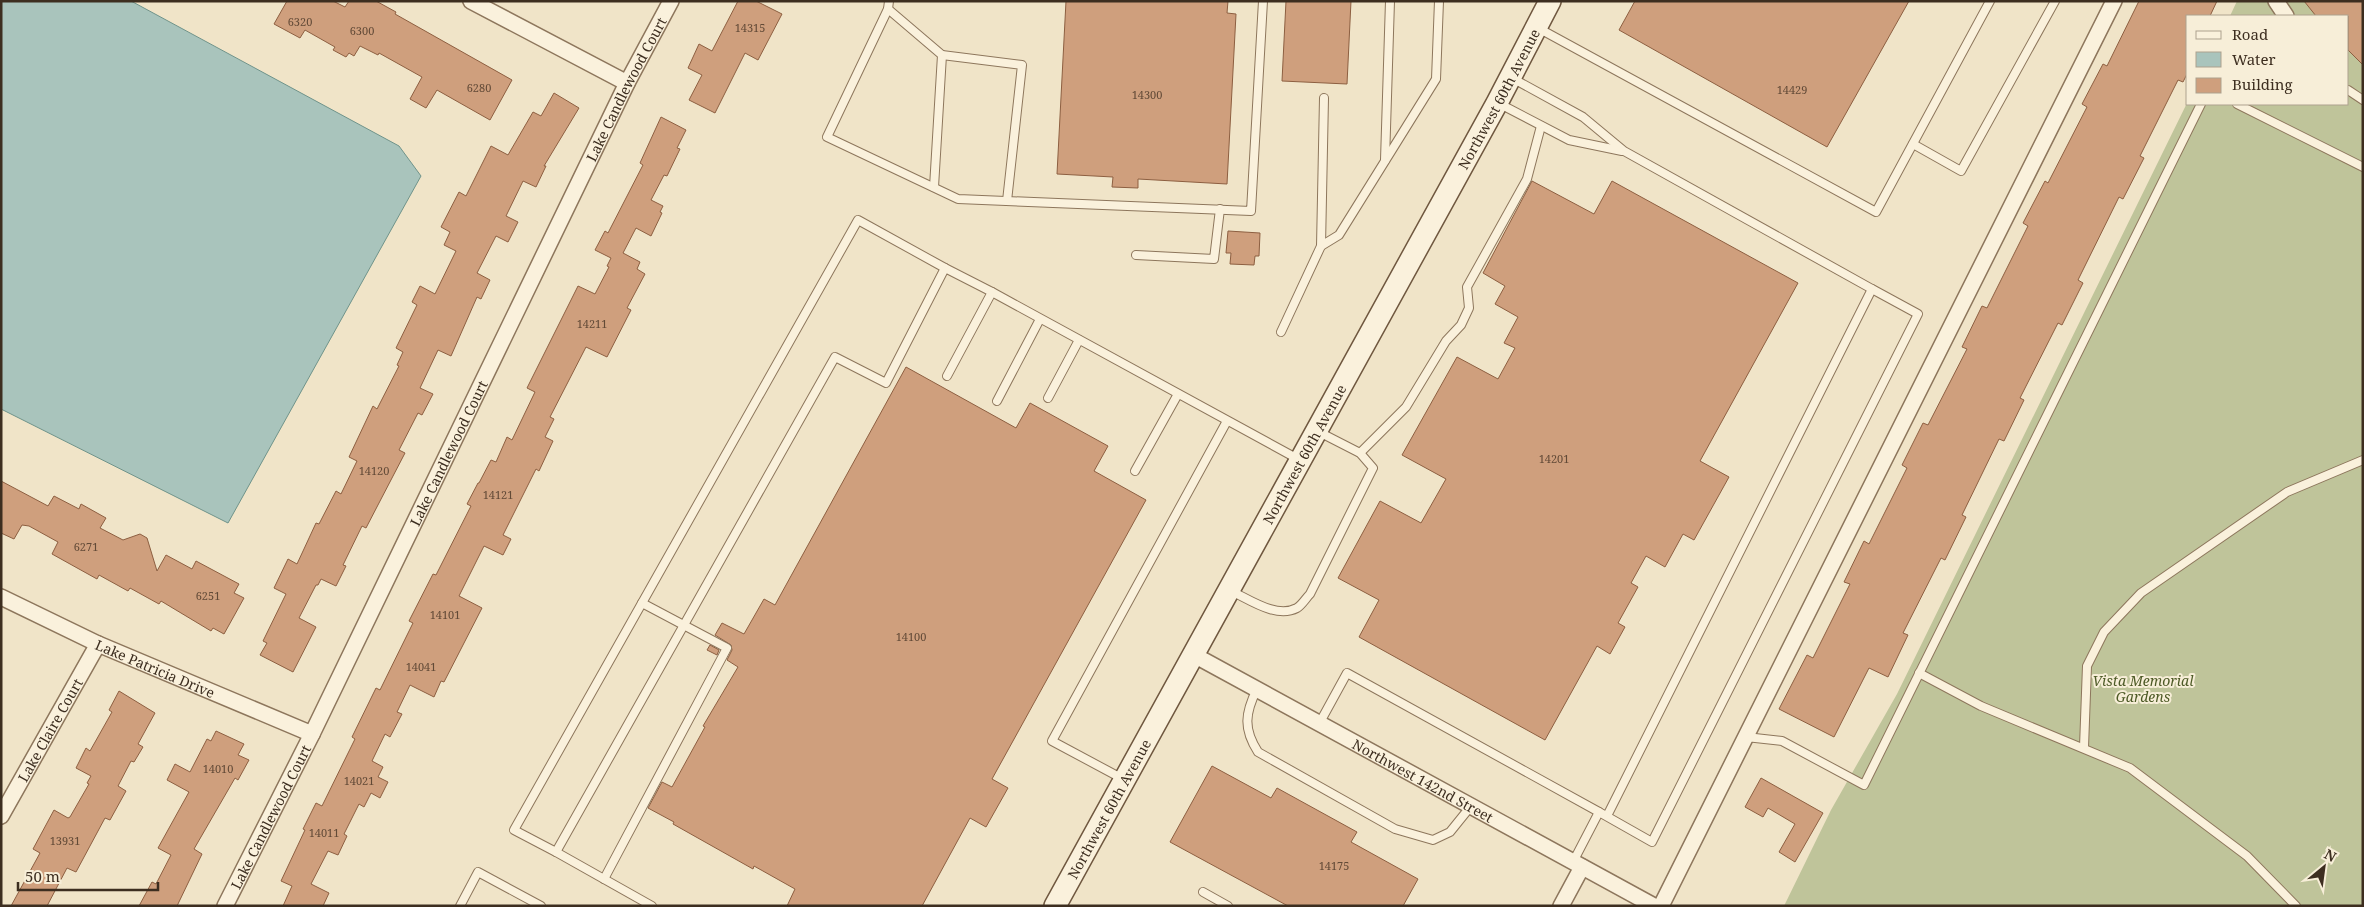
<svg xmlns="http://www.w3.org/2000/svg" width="2364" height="907" viewBox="0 0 2364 907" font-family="'Noto Serif',serif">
<rect width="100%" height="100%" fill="#f0e4c8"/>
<polygon fill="#bfc49a" points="2237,1 2363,1 2363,906 1784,906 1831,810 1897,694 2188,101 2188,104 2348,104 2348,16 2230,16"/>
<polygon fill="#a9c4bc" stroke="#6f938a" points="1,1 131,1 399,146 421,176 228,523 1,409"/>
<g fill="#cf9f7d" stroke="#8d5f41">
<polygon points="287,1 333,1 345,7 349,1 376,1 396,12 395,14 512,80 490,120 437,90 426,108 410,99 422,77 379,53 378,55 360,46 354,56 349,53 346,57 333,50 335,47 305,30 300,38 274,24"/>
<polygon points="738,1 756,1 782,14 758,60 745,53 715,113 689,100 702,75 688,68 699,44 712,51"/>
<polygon points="1066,1 1228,1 1227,13 1236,14 1227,184 1138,179 1138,188 1112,187 1113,177 1057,174"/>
<polygon points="1286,1 1351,1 1347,84 1282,81"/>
<polygon points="1635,1 1909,1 1827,147 1619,30"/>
<polygon points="2139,1 2217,1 2210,16 2188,16 2188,72 2183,82 2178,80 2140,156 2144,158 2123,199 2119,197 2078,280 2083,283 2062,325 2058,323 2020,398 2024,400 2004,441 1999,439 1962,515 1966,517 1945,560 1941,558 1903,633 1908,635 1888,677 1869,668 1834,737 1779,709 1807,655 1813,658 1850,584 1844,582 1864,541 1869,544 1907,468 1902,465 1923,423 1928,425 1967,349 1962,347 1982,306 1987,308 2028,226 2023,223 2045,181 2048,183 2087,107 2082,104 2103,64 2107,66"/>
<polygon points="2304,1 2363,1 2363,65 2348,50 2348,16 2316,16"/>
<polygon points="554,93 579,108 544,166 546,166 536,187 523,181 506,216 518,222 508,242 496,236 477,273 490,280 481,299 477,297 451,356 438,350 420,388 433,394 422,415 418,413 399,450 405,453 366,528 362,526 343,565 346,566 336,586 321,579 318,585 316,585 299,618 316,627 293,672 260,655 267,643 263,641 286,594 274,588 288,559 297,564 316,523 319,524 336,491 341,494 357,461 349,457 373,406 377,409 399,366 397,365 403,352 396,348 417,305 412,302 420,286 435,294 456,251 444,245 450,232 441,227 459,192 466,196 491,146 508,155 533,112 541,116"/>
<polygon points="661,117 686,130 677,148 680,149 667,176 664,175 651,200 663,206 660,212 662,213 651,236 636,228 623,253 640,262 637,269 645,274 627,308 631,310 607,357 586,347 550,417 554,419 545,437 553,441 539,471 536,469 503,535 511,539 503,555 484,546 459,596 482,608 444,682 441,681 434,697 410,685 397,712 402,714 390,737 385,734 372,761 383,767 378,777 388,782 380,798 371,793 364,807 359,804 344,834 347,836 338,855 328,851 311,884 329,893 323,906 283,906 292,886 281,881 305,830 303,829 316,803 322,806 355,739 352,737 376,688 380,690 413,623 409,621 433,574 436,575 471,506 467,504 478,483 479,483 491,460 496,462 507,437 512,440 535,392 527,388 578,286 595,294 609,267 607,266 611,258 595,250 605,231 608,233 643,165 640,163"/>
<polygon points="1532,181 1594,214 1612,181 1798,283 1700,461 1729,477 1694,540 1683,534 1665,567 1646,556 1631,583 1638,587 1618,623 1625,627 1610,654 1597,646 1545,740 1359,637 1379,600 1338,578 1380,501 1421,523 1446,479 1402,455 1457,357 1498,379 1515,348 1504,343 1518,317 1495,304 1505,286 1483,273"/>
<polygon points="1228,231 1260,233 1259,256 1255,256 1254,265 1230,264 1231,253 1226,253"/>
<polygon points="906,367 1016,428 1030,403 1108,446 1094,471 1146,500 992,779 1008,788 986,827 970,818 922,906 787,906 795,889 754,866 753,869 673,824 674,822 648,808 662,782 672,787 705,727 703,726 738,667 727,660 732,650 731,645 715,635 722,623 744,634 764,599 775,605"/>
<polygon points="1,481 48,506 54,496 79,509 81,504 106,518 100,528 123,540 140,534 147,538 157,571 166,555 192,569 196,561 239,584 234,593 244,598 224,634 213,628 211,631 161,601 159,604 130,588 128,591 99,575 97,579 52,554 58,542 29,526 22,525 14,539 1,533"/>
<polygon points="710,645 719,650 717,655 707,650"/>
<polygon points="119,691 155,713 138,744 143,747 134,762 131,761 118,786 126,791 110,820 105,818 76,872 67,868 47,906 11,906 40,853 33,849 54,810 68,818 70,817 89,784 87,783 91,776 76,768 86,748 90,751 112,712 109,710"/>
<polygon points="216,731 244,744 238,755 249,760 238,780 235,778 194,849 202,854 177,906 139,906 152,882 156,884 171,855 158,848 189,792 167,780 175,764 190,772 207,739 211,741"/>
<polygon points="1212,766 1271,798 1277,788 1357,832 1351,842 1418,879 1403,906 1288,906 1170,842"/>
<polygon points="1761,778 1823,813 1795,862 1779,852 1795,824 1768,808 1763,817 1745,807"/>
</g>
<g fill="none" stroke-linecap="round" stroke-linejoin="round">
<defs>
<g id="lane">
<polyline points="889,1 888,9 827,137 958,199 1251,211 1263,1"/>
<polyline points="888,9 942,55 934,187"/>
<polyline points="1538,28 1876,212 1990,1"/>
<polyline points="942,55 1022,65 1007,201"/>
<polyline points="1512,78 1583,117 1624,151 1872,289"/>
<polyline points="2348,90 2363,100"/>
<polyline points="1498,103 1569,140 1622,151"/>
<polyline points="2237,104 2363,167"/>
<polyline points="1913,144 1961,171 2055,1"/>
<polyline points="1385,160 1390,1"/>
<polyline points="1321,246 1324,98"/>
<polyline points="1136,255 1214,259 1220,209"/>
<polyline points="1281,332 1321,246 1339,235 1436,79 1439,1"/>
<polyline points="947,376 992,292 1298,459"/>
<polyline points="1048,398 1079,340"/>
<polyline points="997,401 1040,319"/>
<polyline points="1360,453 1406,407 1446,341 1461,325 1469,308 1467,287 1527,179 1541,126"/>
<polyline points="1135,471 1178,394"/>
<path d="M1231,591C1249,599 1276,619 1297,608C1302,605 1306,598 1310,594L1373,468L1360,453L1317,431"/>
<polyline points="1919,673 1981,706 2130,768 2247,856 2296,906"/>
<path d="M1257,689C1245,713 1243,729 1258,752L1395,829L1433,840L1450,832L1471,806"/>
<polyline points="1319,724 1347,673 1599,812 1573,862"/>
<polyline points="1746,737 1782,741 1864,785 2201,104"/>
<polyline points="2084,747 2087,666 2104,632 2141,593 2287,492 2363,460"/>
<polyline points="1123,779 1052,741 1227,421"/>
<polyline points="1599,812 1652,842 1918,314 1872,289 1607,816"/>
<polyline points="556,852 514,830 858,220 945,268"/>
<polyline points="604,879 727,648 642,603"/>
<polyline points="1203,892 1228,906"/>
<polyline points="460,906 478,872 541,906"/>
<polyline points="652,906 556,852 835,357 886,383 945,268 992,292"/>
</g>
<g id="street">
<polyline points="471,1 627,83"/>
<polyline points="2276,1 2286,16"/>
<path id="s1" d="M1,597L98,644L312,734"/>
<path id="s2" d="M1194,655L1654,906"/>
<path id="s3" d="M1,816L98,644"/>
<path id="s4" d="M225,906L312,734L627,83L671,1"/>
<polyline points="1561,906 1582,867"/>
<polyline points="1661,906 2114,1"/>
</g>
<g id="secondary">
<path id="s5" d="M1055,906L1497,103L1550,1"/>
</g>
</defs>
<use href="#lane" stroke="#8d765c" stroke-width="10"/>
<use href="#street" stroke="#8d765c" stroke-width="18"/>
<use href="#secondary" stroke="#6f573f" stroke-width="24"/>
<use href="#lane" stroke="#faf1dc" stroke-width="8"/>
<use href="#street" stroke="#faf1dc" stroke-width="15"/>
<use href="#secondary" stroke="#faf1dc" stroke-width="21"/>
</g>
<g text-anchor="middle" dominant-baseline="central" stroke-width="4" stroke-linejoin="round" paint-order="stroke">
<g font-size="11" fill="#624a37">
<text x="300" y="21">6320</text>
<text x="750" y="27">14315</text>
<text x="362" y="30">6300</text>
<text x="479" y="87">6280</text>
<text x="1792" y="89">14429</text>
<text x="1147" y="94">14300</text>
<text x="592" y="323">14211</text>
<text x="1554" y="458">14201</text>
<text x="374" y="470">14120</text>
<text x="498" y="494">14121</text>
<text x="86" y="546">6271</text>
<text x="208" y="595">6251</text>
<text x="445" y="614">14101</text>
<text x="911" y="636">14100</text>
<text x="421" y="666">14041</text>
<text x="218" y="768">14010</text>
<text x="359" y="780">14021</text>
<text x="324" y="832">14011</text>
<text x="65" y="840">13931</text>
<text x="1334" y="865">14175</text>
</g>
<g font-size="14" fill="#3d2e20" stroke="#f7eed8">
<text stroke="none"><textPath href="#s4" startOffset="910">Lake Candlewood Court</textPath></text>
<text stroke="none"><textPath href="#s5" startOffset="921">Northwest 60th Avenue</textPath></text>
<text stroke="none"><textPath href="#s4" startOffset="505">Lake Candlewood Court</textPath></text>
<text stroke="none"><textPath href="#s5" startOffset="516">Northwest 60th Avenue</textPath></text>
<text stroke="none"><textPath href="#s1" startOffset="170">Lake Patricia Drive</textPath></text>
<text stroke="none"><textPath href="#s3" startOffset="99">Lake Claire Court</textPath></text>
<text stroke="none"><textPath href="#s2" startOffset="261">Northwest 142nd Street</textPath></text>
<text stroke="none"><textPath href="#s5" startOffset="111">Northwest 60th Avenue</textPath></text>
<text stroke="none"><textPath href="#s4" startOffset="100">Lake Candlewood Court</textPath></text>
</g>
<g font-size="14" font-style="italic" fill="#4d5a26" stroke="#f7eed8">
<text x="2143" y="680">Vista Memorial<tspan x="2143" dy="16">Gardens</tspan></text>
</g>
</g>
<rect width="2364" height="907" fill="none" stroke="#3d2e20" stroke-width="5"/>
<rect x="2186" y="15" width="162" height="90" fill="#f7eed8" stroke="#ada18e"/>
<rect x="2196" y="31" width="25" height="8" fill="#faf1dc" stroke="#ada18e"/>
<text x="2232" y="40" font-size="15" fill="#3d2e20">Road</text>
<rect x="2196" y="52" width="25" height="15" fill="#a9c4bc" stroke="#ada18e"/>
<text x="2232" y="65" font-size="15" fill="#3d2e20">Water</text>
<rect x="2196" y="78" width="25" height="15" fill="#cf9f7d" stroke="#ada18e"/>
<text x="2232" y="90" font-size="15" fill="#3d2e20">Building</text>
<g transform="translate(2324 867) rotate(29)" stroke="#f7eed8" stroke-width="4" paint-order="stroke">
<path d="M0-4L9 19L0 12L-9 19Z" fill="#3d2e20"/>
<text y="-8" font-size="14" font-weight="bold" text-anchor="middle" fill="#3d2e20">N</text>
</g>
<path d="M18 882v8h140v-8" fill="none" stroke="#3d2e20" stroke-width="2.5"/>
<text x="25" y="882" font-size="15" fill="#3d2e20" stroke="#f7eed8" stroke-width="4" paint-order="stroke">50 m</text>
</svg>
